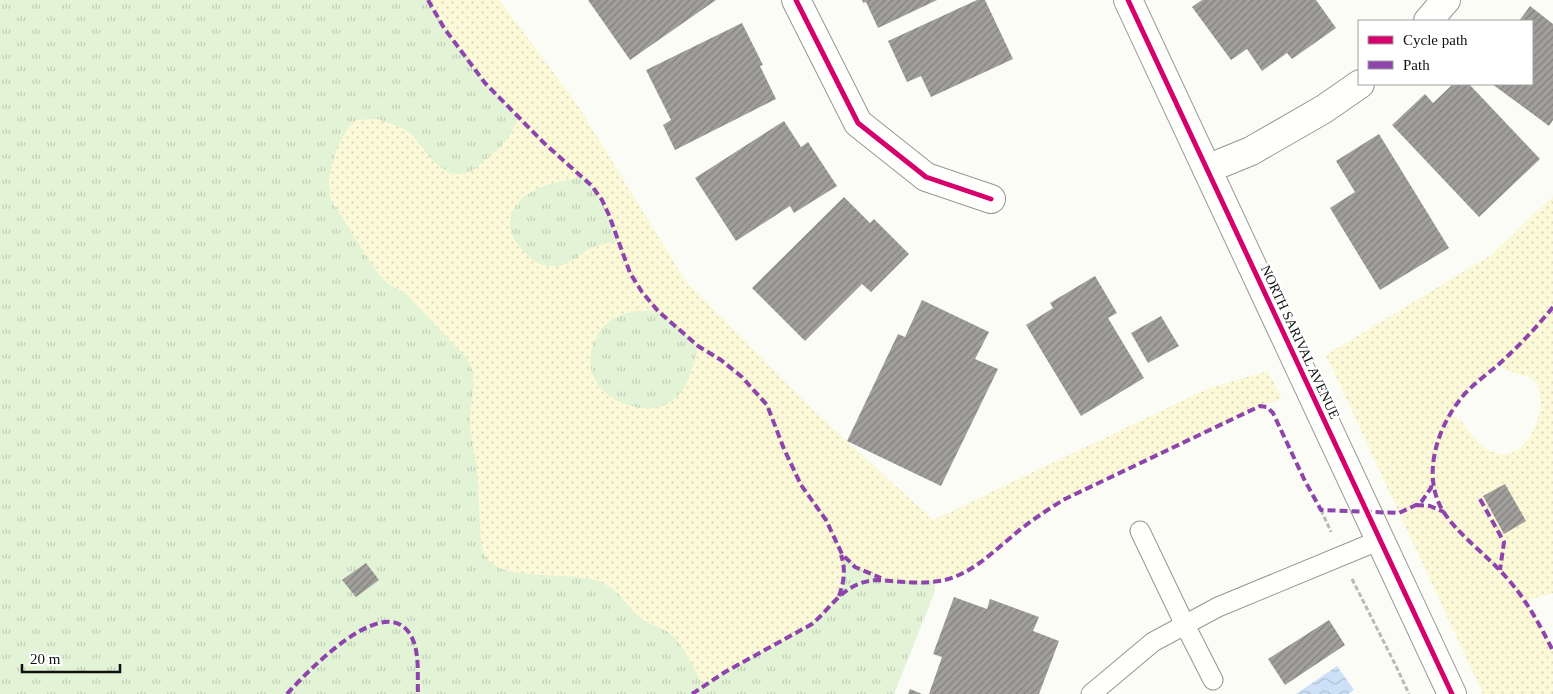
<svg xmlns="http://www.w3.org/2000/svg" width="1553" height="694" viewBox="0 0 1553 694" font-family="'Times New Roman',serif">
<defs>
<pattern id="grass-tufts" width="24" height="20" patternUnits="userSpaceOnUse" patternTransform="scale(1.25)"><rect width="24" height="20" fill="#e2f3d6"/><path d="M3 7l-1-3M5 7V3M7 7l1-3M15 17l-1-3M17 17v-4M19 17l1-3" fill="none" stroke="#c1cfb7"/></pattern>
<pattern id="sand-dots" width="8" height="8" patternUnits="userSpaceOnUse" patternTransform="scale(1.25)"><rect width="8" height="8" fill="#fcf9d8"/><path d="M2 2h.1M6 6h.1" fill="none" stroke="#d7d4b8" stroke-width="1.8" stroke-linecap="round"/></pattern>
<pattern id="water-waves" width="16" height="10" patternUnits="userSpaceOnUse" patternTransform="scale(1.25)"><rect width="16" height="10" fill="#cce1f7"/><path d="M0 5q4-4 8 0t8 0" fill="none" stroke="#aec0d3"/></pattern>
<pattern id="building-hatch" width="6" height="6" patternUnits="userSpaceOnUse" patternTransform="scale(1.25)"><rect width="6" height="6" fill="#a09f9b"/><path d="M-1 1l2-2M0 6l6-6M5 7l2-2" fill="none" stroke="#81807d"/></pattern>
</defs>
<rect width="100%" height="100%" fill="#fcfcf6"/>
<polygon fill="url(#grass-tufts)" points="0,0 499,0 578,106 686,282 817,414 933,520 935,591 894,694 0,694"/>
<g fill="url(#sand-dots)" fill-rule="evenodd">
<path d="M428,0H499L578,106L686,282L817,414L933,520L1209,388L1268,371L1282,399L1260,406L1065,499C1050,508 1035,518 1021,529C999,547 972,574 944,580C930,583 915,581 902,581C878,580 856,571 841,552C844,566 846,580 839,594C827,623 770,648 743,662C729,669 716,678 703,686C693,667 686,646 668,632C659,626 647,624 638,616C627,605 620,592 605,584C574,568 504,585 486,557C483,552 482,547 481,542C479,516 479,488 476,462C474,449 470,436 470,424C469,399 481,380 466,357L406,294L390,285L382,278L365,254L330,198L329,179L332,164L338,145L351,124L357,120L377,119L403,128L413,136L433,161L442,168L450,173L465,174L473,170L501,147L509,136L519,118L485,83L444,28ZM582,177C602,194 610,217 618,241C610,243 600,244 592,248C575,255 569,269 548,266C537,265 526,255 520,247C500,224 513,200 537,189C551,182 568,180 582,177ZM658,311L698,346C694,365 689,388 673,400C660,410 644,410 629,405C598,396 581,369 596,338C602,325 614,316 628,313C637,310 649,311 658,311Z"/>
<path d="M1553,196V593L1525,601L1537,620L1553,651V694H1483L1326,355L1491,255ZM1499,365C1503,367 1507,371 1512,372C1519,375 1527,375 1534,380C1553,401 1528,467 1493,452C1486,449 1479,444 1474,438C1469,433 1466,425 1460,420C1457,418 1453,416 1450,414C1463,394 1480,380 1499,365ZM1433,481L1438,501L1443,512L1430,506L1417,505C1424,498 1430,491 1433,481Z"/>
</g>
<polygon fill="url(#water-waves)" points="1337,666 1354,690 1348,694 1296,694"/>
<g fill="url(#building-hatch)">
<polygon points="588,0 716,0 630,60"/>
<polygon points="862,0 937,0 878,28 866,2 863,3"/>
<polygon points="977,0 985,0 1013,59 931,97 921,76 907,82 888,41"/>
<polygon points="1202,0 1316,0 1336,28 1292,59 1287,53 1262,71 1247,49 1231,60 1192,7"/>
<polygon points="1530,6 1553,24 1553,120 1549,126 1492,84 1532,84 1532,21 1519,21"/>
<polygon points="742,23 763,65 760,66 776,99 675,150 663,125 671,120 646,70"/>
<polygon points="1453,84 1469,84 1540,159 1479,217 1392,125 1425,94 1433,103"/>
<polygon points="784,121 801,147 808,142 837,186 794,213 790,206 736,241 695,178"/>
<polygon points="1379,134 1449,248 1380,290 1330,208 1355,192 1336,161"/>
<polygon points="844,197 870,223 874,219 909,254 871,292 862,284 805,341 752,288"/>
<polygon points="1095,276 1117,313 1108,318 1144,378 1081,416 1026,325 1053,308 1050,303"/>
<polygon points="922,300 989,332 975,359 998,369 941,486 847,441 898,334 905,337"/>
<polygon points="1161,316 1179,346 1148,363 1131,333"/>
<polygon points="1505,484 1526,521 1504,534 1483,496"/>
<polygon points="366,563 379,580 356,597 342,580"/>
<polygon points="954,597 987,609 990,599 1039,617 1033,631 1059,641 1039,694 929,694 942,657 933,654"/>
<polygon points="1329,620 1345,645 1285,685 1268,659"/>
<polygon points="910,689 922,694 908,694"/>
</g>
<g fill="none" stroke-linecap="round" stroke-linejoin="round">
<defs>
<g id="service">
<polyline points="1140,531 1185,625 1213,680"/>
<polyline points="1091,694 1153,642 1218,607 1380,540"/>
</g>
<g id="minor">
<polyline points="796,0 858,123 926,177 991,199"/>
<polyline points="1428,21 1446,0"/>
<polyline points="1207,169 1251,151 1324,109 1360,84"/>
</g>
<polyline id="tertiary" points="1128,0 1452,694"/>
</defs>
<use href="#service" stroke="#969694" stroke-width="21"/>
<use href="#minor" stroke="#969694" stroke-width="30"/>
<use href="#tertiary" stroke="#969694" stroke-width="30"/>
<g stroke="#b9b9b8" stroke-width="3" stroke-dasharray="5 2.5" stroke-linecap="butt">
<polyline points="1321,510 1331,532"/>
<polyline points="1352,579 1396,666 1409,694"/>
</g>
<use href="#service" stroke="#fffffe" stroke-width="19"/>
<use href="#minor" stroke="#fffffe" stroke-width="28"/>
<use href="#tertiary" stroke="#fffffe" stroke-width="28"/>
<g stroke="#8e44ad" stroke-width="4" stroke-dasharray="8 4" stroke-linecap="butt">
<polyline points="428,0 444,28 485,83 544,143 592,186 602,200 609,215 630,273 642,292 658,311 698,346 721,360 742,377 767,405 784,449 801,485 826,520 842,554 855,567 881,578"/>
<path d="M1553,307C1536,328 1518,347 1498,365C1485,376 1469,387 1459,401C1436,431 1422,477 1443,511C1457,534 1488,556 1506,577C1526,599 1540,625 1553,651"/>
<polyline points="1480,499 1504,542 1500,570"/>
<polyline points="1416,505 1430,506 1444,512"/>
<path d="M839,596C844,582 846,569 841,555"/>
<path d="M287,694C306,673 378,597 407,630C421,646 417,675 418,694"/>
<path d="M692,694L725,672L812,624C834,605 843,583 876,580C897,581 923,585 945,580C974,573 998,547 1021,529C1035,518 1050,508 1065,499L1260,406L1267,407L1273,413L1304,479L1321,510L1399,513L1416,505L1422,501L1431,488L1433,479"/>
</g>
<defs>
<g id="cycleway">
<polyline points="796,0 858,123 926,177 991,199"/>
<polyline points="1128,0 1452,694"/>
</g>
</defs>
<use href="#cycleway" stroke="#fff" stroke-width="8"/>
<use href="#cycleway" stroke="#d6006c" stroke-width="5"/>
</g>
<g text-anchor="middle" dominant-baseline="central" stroke-width="5" stroke-linejoin="round" paint-order="stroke">
<g font-size="14" fill="#101010" stroke="#fff">
<text transform="translate(1300 342) rotate(65)">NORTH SARIVAL AVENUE</text>
</g>
</g>
<rect x="1358" y="20" width="175" height="65" fill="#ffffff" stroke="#9f9f9f"/>
<rect x="1368" y="36" width="25" height="8" fill="#d6006c" stroke="#9f9f9f"/>
<text x="1403" y="45" font-size="15" fill="#101010">Cycle path</text>
<rect x="1368" y="61" width="25" height="8" fill="#8e44ad" stroke="#9f9f9f"/>
<text x="1403" y="70" font-size="15" fill="#101010">Path</text>
<path d="M22 664v8h98v-8" fill="none" stroke="#101010" stroke-width="2.5"/>
<text x="30" y="664" font-size="15" fill="#101010" stroke="#ffffff" stroke-width="4" paint-order="stroke">20 m</text>
</svg>
